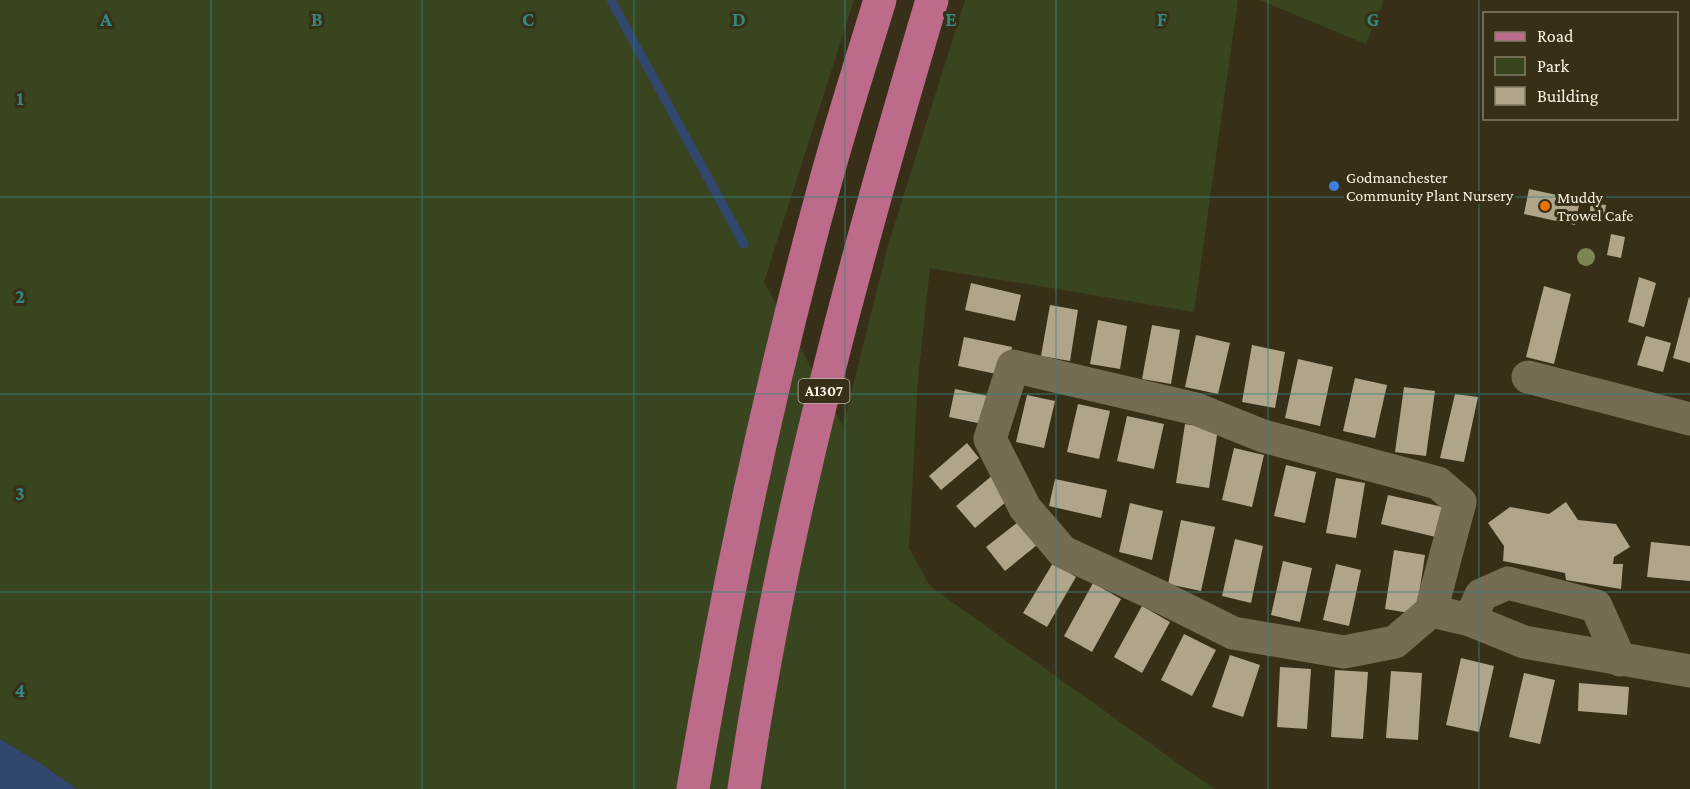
<svg xmlns="http://www.w3.org/2000/svg" width="1690" height="789" viewBox="0 0 1690 789" font-family="'Crimson Pro',serif">
<rect width="100%" height="100%" fill="#382f18"/>
<g fill="#38451e">
<polygon points="0,0 854,0 764,282 843,426 889,242 965,0 1238,0 1194,312 930,268 918,379 909,548 930,586 1214,789 77,789 40,763 0,739"/>
<polygon points="1259,0 1384,0 1366,44"/>
</g>
<polygon fill="#32476d" points="0,739 40,763 77,789 0,789"/>
<g fill="none" stroke-linecap="round" stroke-linejoin="round">
<polyline stroke="#32476d" stroke-width="9" points="611,0 744,244"/>
</g>
<g fill="#b0a58a">
<polygon points="1529,189 1580,200 1575,225 1524,214"/>
<polygon points="1591,203 1606,205 1604,218 1589,216"/>
<polygon points="1611,234 1625,237 1621,258 1607,255"/>
<polygon points="1639,277 1656,283 1644,327 1628,322"/>
<polygon points="971,283 1021,295 1015,321 965,310"/>
<polygon points="1544,286 1571,294 1554,364 1526,357"/>
<polygon points="1689,297 1690,298 1690,363 1673,358"/>
<polygon points="1050,305 1078,310 1070,361 1041,356"/>
<polygon points="1098,320 1127,326 1120,369 1090,364"/>
<polygon points="1152,325 1180,330 1171,384 1142,379"/>
<polygon points="1196,335 1230,343 1218,394 1185,387"/>
<polygon points="1646,336 1671,343 1663,372 1637,365"/>
<polygon points="964,337 1012,347 1006,376 958,366"/>
<polygon points="1252,345 1285,352 1275,408 1242,402"/>
<polygon points="1298,359 1333,367 1320,426 1285,418"/>
<polygon points="1355,378 1387,385 1375,438 1343,431"/>
<polygon points="1404,387 1435,391 1426,456 1395,452"/>
<polygon points="955,389 998,398 992,426 949,417"/>
<polygon points="1455,394 1478,397 1464,462 1440,458"/>
<polygon points="1027,395 1055,401 1044,448 1016,442"/>
<polygon points="1078,404 1110,411 1099,459 1067,452"/>
<polygon points="1127,416 1164,424 1154,469 1117,461"/>
<polygon points="1185,424 1218,429 1209,488 1176,483"/>
<polygon points="967,443 979,458 941,490 929,476"/>
<polygon points="1234,448 1264,455 1252,507 1222,500"/>
<polygon points="1286,465 1316,472 1305,523 1274,516"/>
<polygon points="994,474 1013,496 975,528 956,506"/>
<polygon points="1336,478 1365,483 1356,538 1326,533"/>
<polygon points="1055,479 1107,490 1101,518 1049,506"/>
<polygon points="1388,495 1443,507 1436,537 1381,524"/>
<polygon points="1566,502 1578,520 1616,524 1630,547 1614,557 1613,564 1623,564 1621,589 1566,580 1565,573 1503,561 1504,546 1488,523 1510,507 1549,514"/>
<polygon points="1130,503 1163,511 1152,560 1119,552"/>
<polygon points="1023,518 1042,541 1005,571 986,547"/>
<polygon points="1181,520 1215,527 1201,591 1168,584"/>
<polygon points="1235,539 1263,546 1251,603 1222,596"/>
<polygon points="1651,542 1690,546 1690,581 1647,577"/>
<polygon points="1394,550 1425,555 1416,614 1385,609"/>
<polygon points="1283,561 1312,568 1300,622 1271,615"/>
<polygon points="1053,563 1076,577 1047,627 1023,613"/>
<polygon points="1336,564 1361,570 1349,626 1323,620"/>
<polygon points="1093,583 1121,599 1092,652 1064,636"/>
<polygon points="1142,606 1170,622 1142,673 1114,657"/>
<polygon points="1184,634 1216,650 1192,696 1161,680"/>
<polygon points="1230,655 1260,665 1243,717 1212,707"/>
<polygon points="1461,658 1494,666 1479,732 1446,725"/>
<polygon points="1280,667 1311,669 1307,729 1277,727"/>
<polygon points="1335,670 1368,672 1363,739 1331,737"/>
<polygon points="1391,671 1422,673 1418,740 1386,738"/>
<polygon points="1524,673 1555,680 1540,744 1509,737"/>
<polygon points="1579,683 1629,687 1627,715 1578,711"/>
</g>
<g fill="none" stroke-linecap="round" stroke-linejoin="round">
<g stroke="#766c53" stroke-width="33">
<polygon points="1013,366 1196,409 1263,436 1438,483 1460,502 1431,611 1395,642 1344,652 1233,633 1161,597 1063,552 1025,508 990,439"/>
<polyline points="1528,377 1690,419"/>
<polyline points="1431,611 1470,620 1524,642 1690,671"/>
<polyline points="1470,620 1481,595 1508,583 1596,606 1620,660"/>
</g>
<g stroke="#bc6b8b" stroke-width="33">
<path d="M693,789C727,586 770,385 824,187C841,124 861,62 880,0"/>
<path d="M744,789C783,521 855,259 932,0"/>
</g>
</g>
<circle fill="#7c8654" cx="1586" cy="257" r="9"/>
<path fill="none" stroke="#328980" stroke-width="1.5" stroke-opacity="0.55" d="M211,0V789M422,0V789M634,0V789M845,0V789M1056,0V789M1268,0V789M1479,0V789M0,197H1690M0,394H1690M0,592H1690"/>
<circle fill="#3f7fe0" stroke="#382f18" stroke-width="2" cx="1334" cy="186" r="6"/>
<circle fill="#e8710a" stroke="#382f18" stroke-width="2" cx="1545" cy="206" r="6"/>
<g text-anchor="middle" dominant-baseline="central" stroke-width="6" stroke-linejoin="round" paint-order="stroke">
<rect fill="#382f18" stroke="#beb8a8" stroke-width="1.5" x="798.5" y="379" width="51" height="24" rx="4.5"/>
<g font-size="15" font-weight="bold" fill="#f8f3e5">
<text x="824" y="391">A1307</text>
</g>
<g font-size="16" fill="#f8f3e5" stroke="#382f18" text-anchor="start">
<text x="1346" y="177">Godmanchester<tspan x="1346" dy="18">Community Plant Nursery</tspan></text>
<text x="1557" y="197">Muddy<tspan x="1557" dy="18">Trowel Cafe</tspan></text>
</g>
</g>
<g font-size="20" text-anchor="middle" font-weight="bold" fill="#328980" stroke="#382f18" stroke-width="6" stroke-linejoin="round" paint-order="stroke">
<text x="106" y="26">A</text>
<text x="317" y="26">B</text>
<text x="528" y="26">C</text>
<text x="739" y="26">D</text>
<text x="951" y="26">E</text>
<text x="1162" y="26">F</text>
<text x="1373" y="26">G</text>
<text x="20" y="105">1</text>
<text x="20" y="303">2</text>
<text x="20" y="500">3</text>
<text x="20" y="697">4</text>
</g>
<rect x="1483" y="12" width="195" height="108" fill="#382f18" stroke="#857d6a" stroke-width="1.5"/>
<rect x="1495" y="32" width="30" height="9" fill="#bc6b8b" stroke="#857d6a" stroke-width="1.5"/>
<text x="1537" y="42" font-size="18" fill="#f8f3e5">Road</text>
<rect x="1495" y="57" width="30" height="18" fill="#38451e" stroke="#857d6a" stroke-width="1.5"/>
<text x="1537" y="72" font-size="18" fill="#f8f3e5">Park</text>
<rect x="1495" y="87" width="30" height="18" fill="#b0a58a" stroke="#857d6a" stroke-width="1.5"/>
<text x="1537" y="102" font-size="18" fill="#f8f3e5">Building</text>
</svg>
